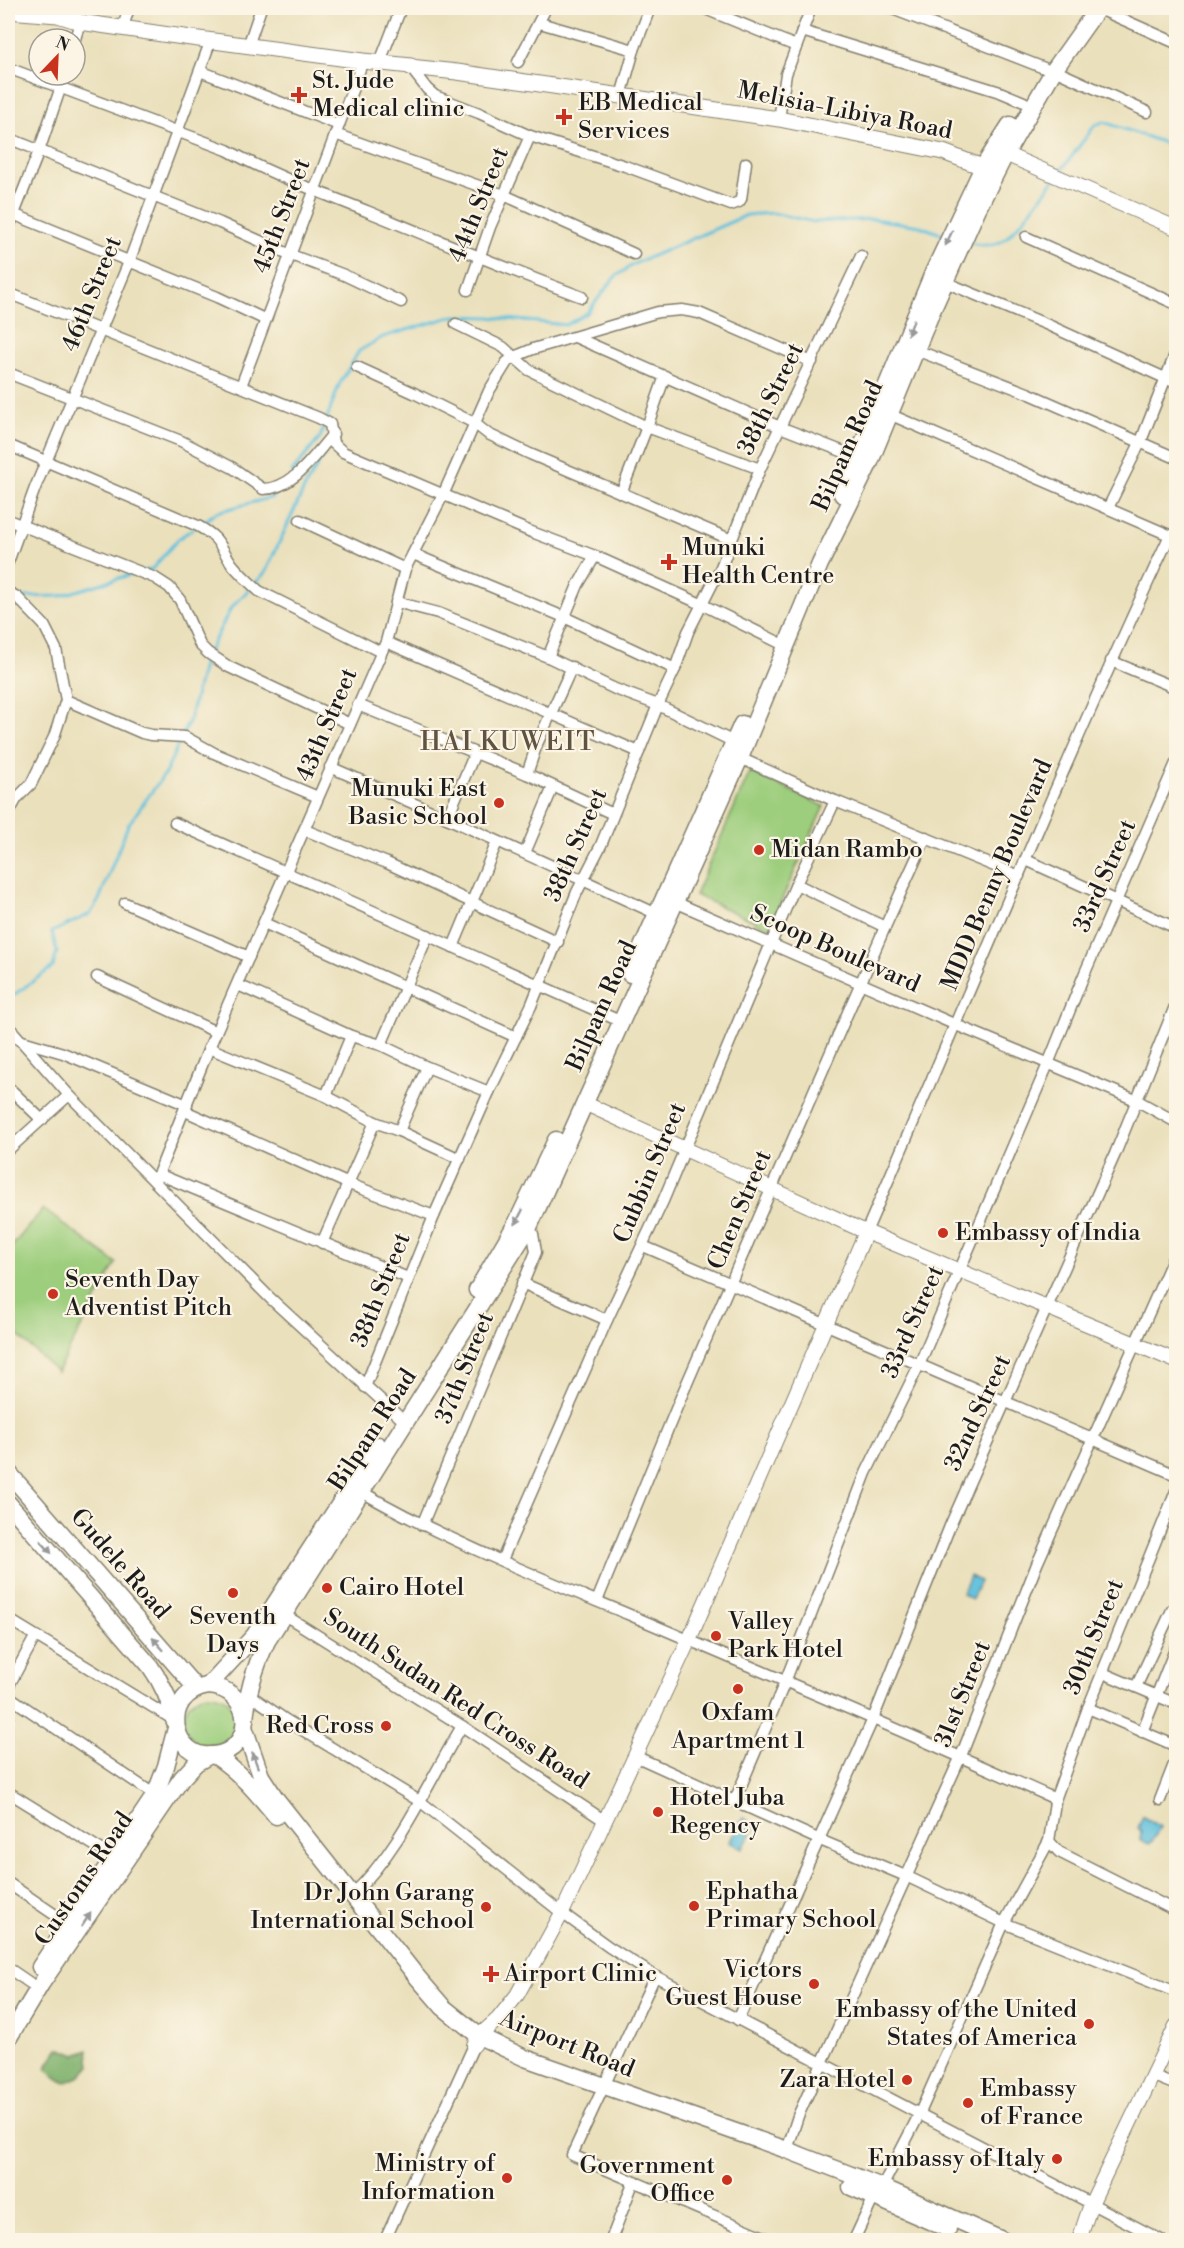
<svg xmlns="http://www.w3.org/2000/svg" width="1184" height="2248" viewBox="0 0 1184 2248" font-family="'Libre Bodoni',serif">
<rect width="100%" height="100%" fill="#fcf5e5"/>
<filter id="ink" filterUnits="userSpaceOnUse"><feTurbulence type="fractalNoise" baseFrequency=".0167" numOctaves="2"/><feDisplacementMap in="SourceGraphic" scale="12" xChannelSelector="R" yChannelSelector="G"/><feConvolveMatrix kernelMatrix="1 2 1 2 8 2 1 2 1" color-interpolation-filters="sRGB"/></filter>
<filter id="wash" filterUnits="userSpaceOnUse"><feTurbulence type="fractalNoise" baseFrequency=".008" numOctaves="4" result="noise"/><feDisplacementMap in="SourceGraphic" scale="24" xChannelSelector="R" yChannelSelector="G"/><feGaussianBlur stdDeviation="1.35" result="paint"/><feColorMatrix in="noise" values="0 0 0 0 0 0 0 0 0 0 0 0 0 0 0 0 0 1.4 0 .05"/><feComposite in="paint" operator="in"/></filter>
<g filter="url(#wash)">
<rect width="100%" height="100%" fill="#eae0bc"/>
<g fill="#9dce7d" stroke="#5c754c" stroke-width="1.5">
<polygon points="750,772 824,806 769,928 695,895"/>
<polygon points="43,1209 116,1263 57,1372 8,1326 8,1251"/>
<circle cx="210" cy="1720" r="26"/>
</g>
<polygon fill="#7eb16c" stroke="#4d6644" stroke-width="1.5" points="59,2048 76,2055 88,2050 90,2066 81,2076 65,2083 57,2078 46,2068"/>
<g fill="#5fc0dd" stroke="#3e6e7c" stroke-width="1.5">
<polygon points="970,1576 980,1581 972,1599 962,1594"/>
<polygon points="1143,1816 1160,1827 1152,1842 1149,1844 1140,1840 1141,1831 1138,1828"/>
<polygon points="743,1818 756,1826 742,1849 729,1842"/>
</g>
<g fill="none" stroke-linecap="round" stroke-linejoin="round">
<g stroke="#5fc0dd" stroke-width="3">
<polyline points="1060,172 1095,125 1104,122 1176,147"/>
<path d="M970,243C978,245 990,246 998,243C1013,237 1043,194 1054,180"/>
<polyline points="292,472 320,438 339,385 359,351 383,337 454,316 489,317 566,325 587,313 615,277 634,264 747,215 773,213 814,222 874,219 920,226 944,235"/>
<polyline points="199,525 217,512 273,497 279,489"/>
<polyline points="145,571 152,569 178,539 194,528"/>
<polyline points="23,597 60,596 136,573"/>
<polyline points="183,734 189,721 204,661 231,608 265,573 305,487 323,456 322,450"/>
<polyline points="8,999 53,967 57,952 52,932 90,914 99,900 128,825 166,772 180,740"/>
</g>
</g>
</g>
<g filter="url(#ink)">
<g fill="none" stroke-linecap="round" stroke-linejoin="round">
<defs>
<g id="minor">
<polyline points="703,8 796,46"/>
<polyline points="890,8 1044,68"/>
<polyline points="1097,8 1176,43"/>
<polyline points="540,23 634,50"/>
<polyline points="123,27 129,8"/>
<polyline points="802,31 1000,92 1024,102"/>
<polyline points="75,39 80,22"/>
<polyline points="248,46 261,8"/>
<polyline points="380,62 401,8"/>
<polyline points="518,62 546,8"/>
<polyline points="410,67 427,89 435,96 479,113 530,136 625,166 731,205 739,202 741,199 746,163"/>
<path d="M8,68L227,150C272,175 322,193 369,212C440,241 510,270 582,297"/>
<polyline points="1054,70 1147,112"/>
<polyline points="200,71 339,125"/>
<polyline points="621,96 634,50 650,8"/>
<polyline points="779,119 786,74 811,8"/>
<polyline points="335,134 504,195 634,254"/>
<polyline points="8,138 220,223 291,255 344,275 401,302"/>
<polyline points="8,212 217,297 264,319"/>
<polyline points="8,229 39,151 65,75"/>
<polyline points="1026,237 1176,304"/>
<polyline points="945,282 1048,325 1176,383"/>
<polyline points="468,290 490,227 530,136"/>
<polyline points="8,293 319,418 330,424 333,443 343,452 529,531 595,556 701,604 778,642"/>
<polyline points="456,324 503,347 529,370 647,427 760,469"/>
<polyline points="575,337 780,427 862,459"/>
<polyline points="916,350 1030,394 1176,458"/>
<polyline points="357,367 414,393 474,423 488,434 530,454 732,540"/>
<path d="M8,373L181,441L233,468L263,489C294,489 315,454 333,434"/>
<polyline points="241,386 363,61"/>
<polyline points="889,414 1176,538"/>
<path d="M8,445L198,526C221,539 218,544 232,564C240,574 249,582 259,591L381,652"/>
<polyline points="621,493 647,427 665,376"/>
<polyline points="1108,508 1141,441 1176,352"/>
<polyline points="8,520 155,578 169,587 180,600 200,645 208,653 229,667 350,724"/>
<polyline points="300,520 405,569"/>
<polyline points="413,554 564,617 675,669"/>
<polyline points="8,562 35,488 129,262 211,40"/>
<polyline points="8,592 17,597 44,625 56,649 66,700 54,737 31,784 17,798 8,814"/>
<polyline points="396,602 438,613 548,657 615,689 658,705 734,742"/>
<polyline points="386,642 639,752"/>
<polyline points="548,657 578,585 595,556"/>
<polyline points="1111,661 1176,688"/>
<polyline points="66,700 142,733 151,735 185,737 214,753 318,797"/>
<polyline points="358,705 527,774 613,814"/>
<polyline points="740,758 835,801 1019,876"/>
<polyline points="330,767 447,818 657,914"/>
<polyline points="527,774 537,744 572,667"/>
<polyline points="447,818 475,753"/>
<polyline points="175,823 622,1022"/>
<polyline points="305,830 387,863 558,942"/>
<polyline points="525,853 553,787"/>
<polyline points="1026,860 1176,928"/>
<polyline points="796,884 885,927"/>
<polyline points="675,902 956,1025 1138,1101 1176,1122"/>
<polyline points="125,903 249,957"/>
<polyline points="264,923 516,1037"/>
<polyline points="453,947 497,842"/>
<polyline points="97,977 216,1032"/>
<polyline points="238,985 351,1036 381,1045 427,1067 489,1092"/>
<polyline points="8,1026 69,1095 155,1182"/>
<polyline points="19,1040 63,1053 187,1105"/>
<polyline points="381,1045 428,935"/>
<polyline points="209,1048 326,1096 375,1122 399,1131 460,1159"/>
<polyline points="8,1087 42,1120"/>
<polyline points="326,1096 351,1036"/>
<polyline points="185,1111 349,1184 434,1216"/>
<polyline points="399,1131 427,1067"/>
<polyline points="8,1150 69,1095"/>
<polyline points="158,1174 408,1278"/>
<path d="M866,1232C967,1000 1062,765 1170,535"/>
<polyline points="322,1243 375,1122"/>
<polyline points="643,1246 1176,1475"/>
<polyline points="522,1283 607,1320"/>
<polyline points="365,1387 434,1216 489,1092 531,1006 577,892 601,845 658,705 675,669 688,632 721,567 760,469 861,256"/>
<polyline points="406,1423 270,1298 155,1182 209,1048 386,642 405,569 443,495 489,391 507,362 514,357 533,349 658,312 682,310 699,313 812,362"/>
<path d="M362,1492C447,1541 539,1577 630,1615C770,1675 911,1734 1051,1797L1055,1802L1049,1841L1059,1852L1176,1911"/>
<polyline points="422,1525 536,1252 533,1234 529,1227"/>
<polyline points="502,1560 607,1320 663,1201 796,884 835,801"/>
<polyline points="597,1601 681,1397 885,927 926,837"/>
<polyline points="283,1614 462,1726 605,1821"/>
<polyline points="8,1619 174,1720"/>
<polyline points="1103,1673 1176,1704"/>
<polyline points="8,1687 35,1637"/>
<polyline points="1136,1687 1172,1610 1176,1607"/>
<polyline points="247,1693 286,1720 421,1802 562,1913 609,1947 655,1976 1161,2240"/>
<polyline points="8,1696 155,1795"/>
<polyline points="8,1708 8,1717"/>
<polyline points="1088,1708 1176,1746"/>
<polyline points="1142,1732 1176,1647"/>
<polyline points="635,1756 820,1840 908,1877 1004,1923 1176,1992"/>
<polyline points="8,1792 113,1857"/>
<polyline points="735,1800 785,1682 866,1473 919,1365 1048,1064 1084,975 1176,763"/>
<polyline points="1055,1800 1088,1708 1176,1491"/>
<polyline points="1160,1800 1176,1759"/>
<polyline points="8,1883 67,1923"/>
<path d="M351,1896C401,1849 427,1784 462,1726"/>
<polyline points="8,1968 30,1983"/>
<polyline points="655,1976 572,2155 771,2240"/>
<polyline points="738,2020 873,1719 950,1526 1115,1154 1176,1004"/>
<polyline points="1154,2076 1176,2085"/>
<polyline points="787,2150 798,2116 961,1756 1037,1564 1176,1252"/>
<polyline points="385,2240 474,2045"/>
<polyline points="611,2240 633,2183"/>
<polyline points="854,2240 874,2197 882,2187 919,2115 1004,1923 1049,1841"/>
</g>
<g id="tertiary">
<polyline points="996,150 1176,228"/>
<polyline points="584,1103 866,1232 1176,1361"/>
<polyline points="474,2045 479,2036 498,2019 517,1995 562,1913 689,1640 866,1232"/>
<polyline points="1079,2240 1091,2204 1176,2026"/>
</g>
<polyline id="secondary" points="8,11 58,15 80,22 169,35 363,61 411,66 410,67 457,72 779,119 943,152 993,171"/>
<g id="primary">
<polyline points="842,494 933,273 983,167 1010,125"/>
<polyline points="630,974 742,724"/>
<polyline points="477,1290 517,1222 556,1140"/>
<polyline points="208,1686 254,1636 378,1445"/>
<path d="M208,1686C253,1688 258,1749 214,1755C171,1761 159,1694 208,1686Z"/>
<path d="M245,1721C247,1692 255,1667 267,1641L529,1227L740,758L820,564L870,462L932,311L978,208L1005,155L1054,70L1098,8"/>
<polyline points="244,1727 261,1776 276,1799 418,1978 443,2007 479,2036 525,2058 787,2150 882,2187 1002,2240"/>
<path d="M214,1755C239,1771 257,1793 276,1816"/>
<polyline points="40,1967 155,1795 166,1766 176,1728"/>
<polyline points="8,2039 41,1984 182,1778 196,1763 210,1755"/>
<polyline points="851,2187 948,2229"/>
</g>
<g id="trunk">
<polyline points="8,1472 196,1688"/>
<path d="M8,1503L150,1666C162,1683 170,1700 174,1720"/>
</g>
</defs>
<use href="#minor" stroke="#837e6c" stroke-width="13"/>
<use href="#tertiary" stroke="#837e6c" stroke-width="16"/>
<use href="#secondary" stroke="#837e6c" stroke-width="17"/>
<use href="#primary" stroke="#837e6c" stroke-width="19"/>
<use href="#trunk" stroke="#837e6c" stroke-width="19"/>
<use href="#minor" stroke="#fff" stroke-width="10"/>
<use href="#tertiary" stroke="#fff" stroke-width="14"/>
<use href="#secondary" stroke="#fff" stroke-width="15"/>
<use href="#primary" stroke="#fff" stroke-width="16"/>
<use href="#trunk" stroke="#fff" stroke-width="16"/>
</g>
<defs><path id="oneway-solid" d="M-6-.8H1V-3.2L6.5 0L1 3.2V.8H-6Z" transform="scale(1.5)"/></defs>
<g fill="#999">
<use href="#oneway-solid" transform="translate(949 238) rotate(115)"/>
<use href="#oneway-solid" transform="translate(911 327) rotate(112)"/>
<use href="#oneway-solid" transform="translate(519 1217) rotate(117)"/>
<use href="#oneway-solid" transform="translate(46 1547) rotate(49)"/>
<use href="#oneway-solid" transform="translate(158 1644) rotate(-132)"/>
<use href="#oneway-solid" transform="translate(255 1760) rotate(-110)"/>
<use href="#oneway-solid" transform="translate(86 1920) rotate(-56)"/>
</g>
</g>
<g fill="#c8321e" stroke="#fcf5e5" stroke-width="2">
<path d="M296 86h6v6h6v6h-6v6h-6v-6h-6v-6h6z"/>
<path d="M561 108h6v6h6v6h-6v6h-6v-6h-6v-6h6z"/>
<path d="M666 553h6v6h6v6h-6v6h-6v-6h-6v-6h6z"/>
<circle cx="499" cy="803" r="6"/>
<circle cx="759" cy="850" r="6"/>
<circle cx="943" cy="1233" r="6"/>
<circle cx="53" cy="1294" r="6"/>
<circle cx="327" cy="1588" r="6"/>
<circle cx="233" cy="1593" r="6"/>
<circle cx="716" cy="1636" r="6"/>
<circle cx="738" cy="1689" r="6"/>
<circle cx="386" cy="1726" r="6"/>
<circle cx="658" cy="1812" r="6"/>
<circle cx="694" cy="1906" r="6"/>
<circle cx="486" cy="1907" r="6"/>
<path d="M488 1965h6v6h6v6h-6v6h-6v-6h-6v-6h6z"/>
<circle cx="814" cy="1984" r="6"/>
<circle cx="1089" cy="2024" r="6"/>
<circle cx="907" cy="2080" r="6"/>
<circle cx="968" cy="2103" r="6"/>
<circle cx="1057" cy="2159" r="6"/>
<circle cx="507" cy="2178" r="6"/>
<circle cx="727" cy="2180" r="6"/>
</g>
<g text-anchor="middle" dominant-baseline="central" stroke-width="4.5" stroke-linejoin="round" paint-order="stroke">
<g font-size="24" fill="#1c1c1c" stroke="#fcf5e5" text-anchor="start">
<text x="312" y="81">St. Jude<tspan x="312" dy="28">Medical clinic</tspan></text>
<text x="578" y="103">EB Medical<tspan x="578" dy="28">Services</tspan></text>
<text x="682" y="548">Munuki<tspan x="682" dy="28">Health Centre</tspan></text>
<text x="487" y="789" text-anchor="end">Munuki East<tspan x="487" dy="28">Basic School</tspan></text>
<text x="771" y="850">Midan Rambo</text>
<text x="955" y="1233">Embassy of India</text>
<text x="65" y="1280">Seventh Day<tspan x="65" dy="28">Adventist Pitch</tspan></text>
<text x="339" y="1588">Cairo Hotel</text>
<text x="233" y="1617" text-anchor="middle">Seventh<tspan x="233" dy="28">Days</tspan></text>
<text x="728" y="1622">Valley<tspan x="728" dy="28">Park Hotel</tspan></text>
<text x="738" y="1713" text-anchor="middle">Oxfam<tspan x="738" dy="28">Apartment 1</tspan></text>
<text x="374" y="1726" text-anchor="end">Red Cross</text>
<text x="670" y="1798">Hotel Juba<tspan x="670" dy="28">Regency</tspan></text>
<text x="706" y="1892">Ephatha<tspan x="706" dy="28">Primary School</tspan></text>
<text x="474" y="1893" text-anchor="end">Dr John Garang<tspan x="474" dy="28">International School</tspan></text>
<text x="802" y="1970" text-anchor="end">Victors<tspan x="802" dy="28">Guest House</tspan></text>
<text x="504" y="1974">Airport Clinic</text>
<text x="1077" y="2010" text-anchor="end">Embassy of the United<tspan x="1077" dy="28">States of America</tspan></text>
<text x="895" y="2080" text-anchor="end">Zara Hotel</text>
<text x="980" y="2089">Embassy<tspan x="980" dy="28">of France</tspan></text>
<text x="1045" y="2159" text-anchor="end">Embassy of Italy</text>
<text x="495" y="2164" text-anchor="end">Ministry of<tspan x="495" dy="28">Information</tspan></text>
<text x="715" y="2166" text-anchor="end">Government<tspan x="715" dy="28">Office</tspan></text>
</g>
<g font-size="24" fill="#1c1c1c" stroke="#fcf5e5">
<text transform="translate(845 111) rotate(11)">Melisia-Libiya Road</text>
<text transform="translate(479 205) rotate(-68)">44th Street</text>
<text transform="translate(282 216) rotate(-69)">45th Street</text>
<text transform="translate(92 294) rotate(-68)">46th Street</text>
<text transform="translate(771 399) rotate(-64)">38th Street</text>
<text transform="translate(848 446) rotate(-66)">Bilpam Road</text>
<text transform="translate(327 725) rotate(-67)">43th Street</text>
<text transform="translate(576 845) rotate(-66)">38th Street</text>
<text transform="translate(997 875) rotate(-67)">MDD Benny Boulevard</text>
<text transform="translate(1105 876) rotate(-66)">33rd Street</text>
<text transform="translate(835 949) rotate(24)">Scoop Boulevard</text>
<text transform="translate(602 1006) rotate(-66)">Bilpam Road</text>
<text transform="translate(650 1173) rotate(-67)">Cubbin Street</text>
<text transform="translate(740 1210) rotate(-67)">Chen Street</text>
<text transform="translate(381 1290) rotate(-68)">38th Street</text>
<text transform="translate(913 1322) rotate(-66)">33rd Street</text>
<text transform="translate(465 1368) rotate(-68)">37th Street</text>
<text transform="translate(978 1413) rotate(-65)">32nd Street</text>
<text transform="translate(373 1430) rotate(-57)">Bilpam Road</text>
<text transform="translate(120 1564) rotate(49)">Gudele Road</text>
<text transform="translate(1094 1637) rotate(-68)">30th Street</text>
<text transform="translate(963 1694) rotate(-68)">31st Street</text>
<text transform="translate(456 1699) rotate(33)">South Sudan Red Cross Road</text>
<text transform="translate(84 1879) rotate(-56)">Customs Road</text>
<text transform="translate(567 2044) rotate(22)">Airport Road</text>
</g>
<g font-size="26" letter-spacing="1.5" fill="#605341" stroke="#fcf5e5">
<text x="508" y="742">HAI KUWEIT</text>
</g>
</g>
<rect width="1184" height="2248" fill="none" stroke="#fcf5e5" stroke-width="30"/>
<g transform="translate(57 57) rotate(23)"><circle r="28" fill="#fcf5e5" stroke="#a29e95" stroke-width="1.5"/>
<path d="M0-4.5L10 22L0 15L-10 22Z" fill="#c8321e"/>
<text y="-9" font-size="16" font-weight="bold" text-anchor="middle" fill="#1c1c1c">N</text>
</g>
</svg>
